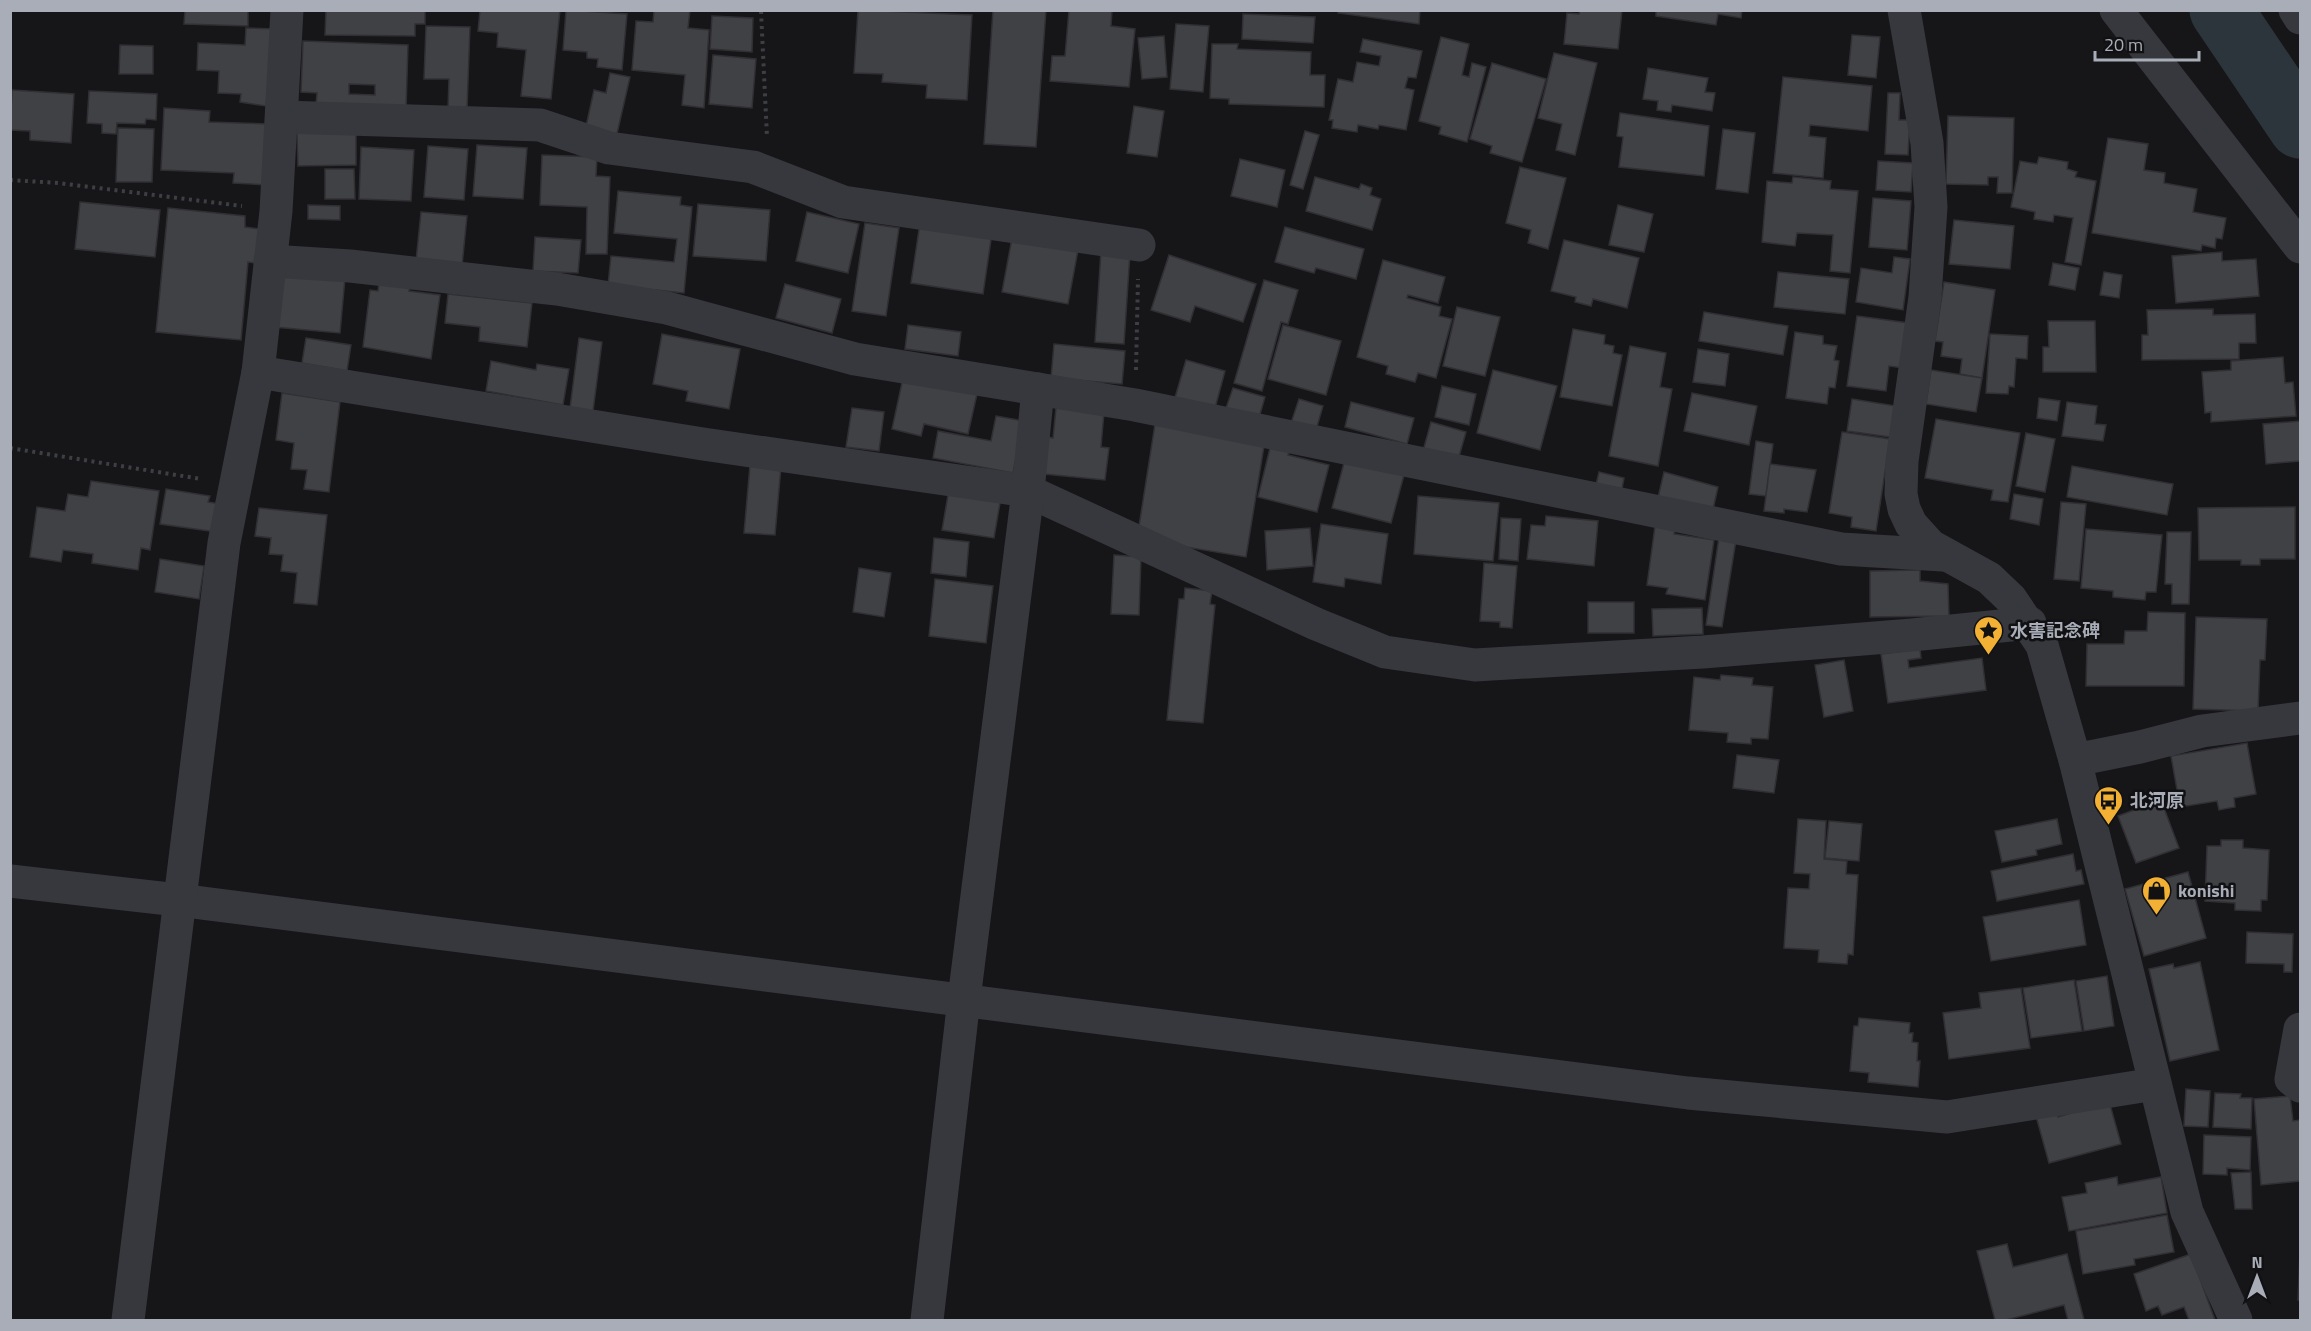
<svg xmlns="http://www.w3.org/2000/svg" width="2311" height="1331" viewBox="0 0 2311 1331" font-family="'Titillium Web','Noto Sans JP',sans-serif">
<rect width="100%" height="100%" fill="#161618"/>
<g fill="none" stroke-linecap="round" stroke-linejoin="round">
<polyline stroke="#2c353c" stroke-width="63" points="2221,10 2300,127"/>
</g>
<g fill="#404145" stroke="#303034" stroke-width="1.5" fill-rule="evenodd">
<polygon points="185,10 273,10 248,11 248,26 184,24"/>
<polygon points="326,10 425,10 425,24 415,24 415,36 325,35"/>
<polygon points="480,10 560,10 551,99 521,96 526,50 497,47 498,33 478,31"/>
<polygon points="566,10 627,14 622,70 597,67 598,59 587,58 587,52 563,50"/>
<polygon points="654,10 690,10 688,28 709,30 704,108 682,105 685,75 632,70 636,21 653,22"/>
<polygon points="858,10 972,15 967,100 926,98 927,85 882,82 883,74 854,73"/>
<polygon points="993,10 1046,10 1036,147 984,144"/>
<polygon points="1069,10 1112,10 1111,26 1135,29 1129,87 1050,81 1052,56 1065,56"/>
<polygon points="1339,10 1420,10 1419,24 1338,13"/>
<polygon points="1580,10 1622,10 1618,49 1564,44 1567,13 1579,14"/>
<polygon points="1656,10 1742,10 1741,18 1718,14 1716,25 1656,16"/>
<polygon points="1243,14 1315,17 1313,43 1242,39"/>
<polygon points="712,16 753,18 752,52 710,49"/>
<polygon points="1176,24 1209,26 1203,92 1170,89"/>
<polygon points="426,26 470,27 467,109 448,108 449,79 424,79"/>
<polygon points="246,28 274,29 266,106 240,102 241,94 218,93 219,71 197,70 198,43 245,45"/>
<polygon points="1852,35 1880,37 1876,78 1848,75"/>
<polygon points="1164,36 1167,77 1142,79 1138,38"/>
<polygon points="1441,37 1469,44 1462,75 1469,77 1472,63 1486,67 1467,142 1439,134 1441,127 1419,121"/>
<polygon points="1363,39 1422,51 1416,78 1408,77 1405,88 1414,90 1406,130 1379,125 1378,129 1358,125 1357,132 1332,128 1333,120 1329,120 1338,79 1353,82 1357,62 1379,66 1381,56 1360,52"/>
<path d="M303,41L408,45L406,109L316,105L317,93L301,92ZM349,84L375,85V95L349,94Z"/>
<polygon points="1212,44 1238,44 1237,49 1311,52 1310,75 1325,75 1324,107 1229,104 1229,99 1210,98"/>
<polygon points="120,45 153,46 153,74 119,74"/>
<polygon points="1554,53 1597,63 1575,155 1556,150 1562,124 1538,118"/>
<polygon points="713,55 756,59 752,108 709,104"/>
<polygon points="1492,63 1546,79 1522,162 1490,153 1492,146 1470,139"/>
<polygon points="1648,68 1708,78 1705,92 1715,93 1712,111 1672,105 1671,112 1657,110 1658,101 1643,99"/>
<polygon points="610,73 630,77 616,138 585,131 594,90 606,93"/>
<polygon points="1783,77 1872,86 1868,131 1810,125 1809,136 1826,138 1823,178 1773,173"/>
<polygon points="12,90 74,94 71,143 30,140 30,131 10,130"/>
<polygon points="89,91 157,94 156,120 146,119 145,124 117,123 116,134 102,133 102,124 87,123"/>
<polygon points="1888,93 1900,93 1899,120 1910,120 1908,155 1885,154"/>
<polygon points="1134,106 1164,111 1157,157 1127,153"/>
<polygon points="164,108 210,111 209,122 269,124 267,185 233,183 234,173 161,170"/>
<polygon points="1620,113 1709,126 1704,176 1619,167 1623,137 1617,136"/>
<polygon points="1948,116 2014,118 2012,193 1997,193 1998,177 1988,177 1988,185 1946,184"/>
<polygon points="118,128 154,129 152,182 116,182"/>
<polygon points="1723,129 1755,133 1748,193 1716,189"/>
<polygon points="356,131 356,165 298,166 297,132"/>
<polygon points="1305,131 1319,135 1303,189 1290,185"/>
<polygon points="2108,138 2148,144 2144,170 2165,173 2164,183 2197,189 2193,212 2226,218 2222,239 2216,238 2215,248 2202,245 2201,251 2092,233"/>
<polygon points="477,145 527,148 523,199 473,196"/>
<polygon points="428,146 468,149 464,200 424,197"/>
<polygon points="361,147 414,150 411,201 359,199"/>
<polygon points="542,155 597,157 596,176 610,177 607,254 586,254 587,207 540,205"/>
<polygon points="2039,157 2068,162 2067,169 2077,172 2075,177 2096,181 2081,265 2065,262 2073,218 2054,215 2053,222 2034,219 2035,212 2011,207 2020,161 2037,164"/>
<polygon points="1240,159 1285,170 1277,207 1231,196"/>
<polygon points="1878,161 1913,163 1911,192 1876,190"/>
<polygon points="1520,167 1566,178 1548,249 1528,243 1531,230 1506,223"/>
<polygon points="325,169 354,169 355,199 325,199"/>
<polygon points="1315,177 1359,189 1361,184 1372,188 1370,195 1381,199 1372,230 1306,211"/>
<polygon points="1793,177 1831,181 1830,189 1858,191 1850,273 1830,271 1833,235 1797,233 1795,246 1762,242 1767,181 1792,183"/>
<polygon points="618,191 681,197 680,205 692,207 684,293 608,285 611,256 674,262 677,239 614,233"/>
<polygon points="1873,198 1911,201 1907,250 1869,247"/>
<polygon points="80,202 160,210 155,257 75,249"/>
<polygon points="698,204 770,210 766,261 693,256"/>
<polygon points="308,205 340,206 340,220 308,219"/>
<polygon points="1618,205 1653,214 1644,252 1609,245"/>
<polygon points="168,208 245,216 245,227 259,229 256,263 248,262 241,340 156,332"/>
<polygon points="421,212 467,216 462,266 416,261"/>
<polygon points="807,212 859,224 848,273 796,261"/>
<polygon points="1954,220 2014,226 2010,269 1949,264"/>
<polygon points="865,223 899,228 886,316 852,311"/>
<polygon points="920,223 992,233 983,294 911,283"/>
<polygon points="1285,227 1364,249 1356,279 1316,268 1314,273 1275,262"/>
<polygon points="535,237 581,240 578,273 533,271"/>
<polygon points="1012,238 1078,250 1068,304 1002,292"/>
<polygon points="1564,240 1639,258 1627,308 1593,299 1591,306 1575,302 1576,297 1551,291"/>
<polygon points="1101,251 1130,253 1124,344 1095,342"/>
<polygon points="2222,252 2222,261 2256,259 2259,296 2176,303 2172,256"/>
<polygon points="1169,255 1256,284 1243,322 1195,306 1190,322 1151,310"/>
<polygon points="1894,257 1910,259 1903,310 1856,302 1861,268 1892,273"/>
<polygon points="1383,260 1445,277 1438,303 1408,295 1407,298 1441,307 1439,316 1452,319 1436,378 1418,373 1415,382 1386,374 1388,366 1357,357"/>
<polygon points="2053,263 2079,268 2075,290 2049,285"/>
<polygon points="279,272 345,278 340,333 274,327"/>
<polygon points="1778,272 1849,279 1845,314 1774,307"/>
<polygon points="2104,272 2122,275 2119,298 2100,295"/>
<polygon points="380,276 411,280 409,291 440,295 431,359 363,347 370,290 378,291"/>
<polygon points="1264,280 1298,290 1288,324 1281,322 1262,391 1234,383"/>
<polygon points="1944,282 1995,290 1982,378 1960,374 1962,359 1941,356 1943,342 1935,341"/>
<polygon points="785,284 841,299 832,333 776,318"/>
<polygon points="448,294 532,303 527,347 479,341 480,327 445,323"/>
<polygon points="1457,307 1500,317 1485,376 1443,366"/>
<polygon points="2213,309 2213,315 2255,314 2256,343 2239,343 2239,359 2142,360 2142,335 2148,335 2147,310"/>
<polygon points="1704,312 1788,326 1783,355 1699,341"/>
<polygon points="1857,316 1909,323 1903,368 1889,366 1886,391 1847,386"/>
<polygon points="2048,321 2095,321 2096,372 2043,372 2043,347 2049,347"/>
<polygon points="908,325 961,332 958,356 905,349"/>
<polygon points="1283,325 1341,341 1326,395 1268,379"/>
<polygon points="1573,329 1605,335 1604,344 1614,346 1613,353 1622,355 1612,406 1560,397"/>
<polygon points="1795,332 1823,336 1823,344 1837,346 1834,360 1839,361 1835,388 1829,387 1827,404 1786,398"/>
<polygon points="662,334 740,349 729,409 686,401 688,391 653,384"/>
<polygon points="1990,334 2028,336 2027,359 2016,358 2014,387 2009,386 2008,394 1986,393"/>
<polygon points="306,338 351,345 347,371 302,363"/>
<polygon points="579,338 602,342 593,411 570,408"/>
<polygon points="1054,344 1125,351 1122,384 1051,378"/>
<polygon points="1630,346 1666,353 1660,387 1672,389 1658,466 1609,456"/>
<polygon points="1698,349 1729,354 1725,386 1693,382"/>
<polygon points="2283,357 2285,383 2293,382 2296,416 2211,422 2211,412 2205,413 2202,372 2231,370 2231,361"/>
<polygon points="1186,360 1225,371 1214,412 1174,401"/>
<polygon points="491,361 536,370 537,364 569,369 563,405 486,391"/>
<polygon points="1493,370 1557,386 1540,450 1477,433"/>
<polygon points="1931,370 1982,378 1976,412 1926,404"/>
<polygon points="903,378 977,394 968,434 924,424 921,436 892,429"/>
<polygon points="1442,386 1476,394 1469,425 1435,417"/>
<polygon points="1233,388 1265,397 1258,421 1225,411"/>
<polygon points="282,393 340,402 329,492 304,489 307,470 291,469 294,443 276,440"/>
<polygon points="1692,393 1757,406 1749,445 1684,431"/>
<polygon points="2039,398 2060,401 2057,421 2037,418"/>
<polygon points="1299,399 1323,406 1316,430 1291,423"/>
<polygon points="1852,399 1896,406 1890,437 1847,431"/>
<polygon points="1351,402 1414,418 1407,444 1345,427"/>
<polygon points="2067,402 2097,406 2095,424 2106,425 2103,441 2062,436"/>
<polygon points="852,408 884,412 879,451 846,447"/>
<polygon points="1056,408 1104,412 1101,447 1109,448 1105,480 1044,474 1048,437 1053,438"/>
<polygon points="996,416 1023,421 1013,473 933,458 938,431 991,441"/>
<polygon points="1936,419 2020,433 2008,502 1991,500 1993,490 1925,478"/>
<polygon points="2300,421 2300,461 2266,464 2263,424"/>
<polygon points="1431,422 1466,432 1458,460 1423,451"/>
<polygon points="1155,424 1265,440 1246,557 1137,539"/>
<polygon points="1842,432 1890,439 1876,531 1851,527 1852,517 1829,513"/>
<polygon points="2026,433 2055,439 2045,492 2016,486"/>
<polygon points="1756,441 1773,444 1766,496 1749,494"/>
<polygon points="1271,444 1290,449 1288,455 1329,465 1317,512 1258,497"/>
<polygon points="1345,459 1404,475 1391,523 1332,508"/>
<polygon points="1770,464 1816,470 1807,512 1784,509 1784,513 1764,511"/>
<polygon points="750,465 781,467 775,535 744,533"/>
<polygon points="2072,466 2173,484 2167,515 2067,497"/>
<polygon points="1599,472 1624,478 1621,494 1595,489"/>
<polygon points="1664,472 1718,487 1712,514 1657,502"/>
<polygon points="91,481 159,491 150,550 141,548 138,570 92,563 93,554 63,550 61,562 30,557 37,507 65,511 68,494 88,497"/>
<polygon points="166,489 210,496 208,502 220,504 216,532 160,524"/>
<polygon points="949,489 1001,497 994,538 942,530"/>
<polygon points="2014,494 2043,499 2039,525 2010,519"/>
<polygon points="1418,496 1499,503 1493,561 1414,554"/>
<polygon points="2061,502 2086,504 2079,581 2054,579"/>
<polygon points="2295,507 2295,559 2260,559 2260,565 2241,565 2241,560 2199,560 2198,508"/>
<polygon points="259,508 327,515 317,605 294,603 297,573 281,571 283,555 269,554 271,538 255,536"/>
<polygon points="1546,516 1598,521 1594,566 1527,559 1531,525 1545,526"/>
<polygon points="1501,518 1521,519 1518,561 1499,559"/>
<polygon points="1321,524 1388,534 1381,584 1345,578 1344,587 1313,582"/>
<polygon points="1655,526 1675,529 1674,534 1714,540 1705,600 1666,594 1668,588 1647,585"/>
<polygon points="1310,528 1313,566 1267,570 1265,531"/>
<polygon points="2086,529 2162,535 2156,592 2146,592 2145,600 2113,597 2113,591 2081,588"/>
<polygon points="2167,532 2191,532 2189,604 2172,604 2172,584 2165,584"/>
<polygon points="1719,537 1736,540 1722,627 1706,625"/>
<polygon points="934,538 969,542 966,577 931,573"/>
<polygon points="1114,555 1141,557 1139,615 1111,614"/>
<polygon points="160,559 204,566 199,599 155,592"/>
<polygon points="1484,563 1517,566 1512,628 1500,627 1500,622 1480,621"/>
<polygon points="859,568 891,573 884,617 853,612"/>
<polygon points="1920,570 1920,581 1948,584 1949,616 1870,617 1870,571"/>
<polygon points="935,579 993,586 986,643 929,636"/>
<polygon points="1185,588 1212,591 1210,604 1215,605 1203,723 1167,720 1179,599 1184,599"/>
<rect x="1588" y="602" width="46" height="31"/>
<polygon points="1702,608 1703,634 1653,636 1652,609"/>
<polygon points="2148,612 2185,613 2184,686 2086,686 2087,644 2124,644 2125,631 2147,631"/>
<polygon points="2196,617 2267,619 2265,660 2260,660 2258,711 2193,709"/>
<polygon points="1920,649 1921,658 1908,660 1909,668 1982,658 1986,690 1888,703 1881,654"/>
<polygon points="1844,660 1853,711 1824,717 1815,665"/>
<polygon points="1721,675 1753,678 1752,685 1773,687 1768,739 1751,738 1751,744 1727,742 1728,733 1689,730 1694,677 1720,680"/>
<polygon points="2247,743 2256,794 2234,798 2235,807 2219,810 2217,801 2180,807 2171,756"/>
<polygon points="1737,755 1779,760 1774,793 1733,788"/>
<polygon points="2161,800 2179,848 2136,863 2118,816"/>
<polygon points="1798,819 1826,821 1824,859 1847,861 1846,874 1858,875 1853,955 1848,954 1847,964 1818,962 1819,950 1784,948 1788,888 1809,889 1810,874 1794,873"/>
<polygon points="2057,819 2062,844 2036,850 2037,855 2002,862 1995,831"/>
<polygon points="1829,821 1862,824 1859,861 1825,858"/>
<polygon points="2221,840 2243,840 2243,848 2269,850 2267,900 2261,900 2261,911 2235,910 2235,903 2205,901 2207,846 2221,846"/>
<polygon points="2073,854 2076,871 2081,870 2084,884 1997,901 1991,871"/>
<polygon points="2188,872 2206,938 2144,956 2125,889"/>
<polygon points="2079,900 2086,945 1991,961 1983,917"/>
<polygon points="2247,932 2293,934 2292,972 2284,972 2284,964 2246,963"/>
<polygon points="2200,962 2219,1050 2170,1061 2149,969 2173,964 2174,968"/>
<polygon points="2107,976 2114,1026 2084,1031 2076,981"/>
<polygon points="2074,980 2082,1031 2031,1038 2023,988"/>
<polygon points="2021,988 2030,1048 1949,1059 1943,1013 1981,1008 1979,993"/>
<polygon points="1859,1018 1910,1023 1909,1033 1913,1033 1912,1042 1918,1043 1917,1061 1920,1061 1918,1087 1868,1082 1869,1073 1850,1071 1854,1026 1858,1026"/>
<polygon points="2186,1089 2210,1091 2208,1127 2184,1126"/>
<polygon points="2215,1093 2241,1094 2240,1098 2252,1098 2251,1129 2213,1127"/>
<polygon points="2290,1096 2293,1121 2300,1120 2300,1181 2261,1185 2254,1099"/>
<polygon points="2109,1101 2121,1144 2049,1163 2036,1116 2056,1110 2058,1117"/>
<polygon points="2204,1135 2251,1137 2250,1170 2227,1168 2227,1175 2203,1174"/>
<polygon points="2251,1172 2252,1209 2235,1209 2231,1173"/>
<polygon points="2117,1177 2118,1185 2161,1177 2167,1213 2069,1231 2062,1197 2087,1193 2085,1183"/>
<polygon points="2167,1215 2174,1252 2134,1259 2135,1265 2083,1274 2076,1231"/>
<polygon points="2007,1244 2013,1267 2067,1254 2084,1320 2068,1320 2064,1305 2006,1320 1995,1320 1977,1251"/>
<polygon points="2300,1252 2300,1300 2298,1300"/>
<polygon points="2191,1254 2215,1320 2189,1320 2184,1307 2162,1315 2158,1306 2146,1311 2134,1274"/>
</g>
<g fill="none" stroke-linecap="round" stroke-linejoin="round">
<g stroke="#3d3f44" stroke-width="4" stroke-dasharray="3 4.5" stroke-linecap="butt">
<polyline points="753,10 765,10"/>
<polyline points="761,11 767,137"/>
<polyline points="10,180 58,183 242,206"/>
<polyline points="1136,370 1138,279"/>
<polyline points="10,448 201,479"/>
</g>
<g stroke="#37383d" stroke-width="33">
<polyline points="1904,10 1927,143 1931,207 1925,297 1902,461 1901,494 1904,509 1911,524 1931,546 1989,578 2011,599 2042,645 2075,760 2187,1212 2236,1320"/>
<polyline points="2116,10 2300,247"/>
<polyline points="2295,10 2300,18"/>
<polyline points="282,117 540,125 609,148 753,167 843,202 1139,245"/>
<polyline points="270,261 350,266 557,289 667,308 855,359 1135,405 1841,549 1943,555"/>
<polyline points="258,372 703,444 1028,491 1316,624 1385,652 1475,665 1703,652 1912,635 2030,623"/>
<polyline points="2075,760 2140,747 2202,731 2300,718"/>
<polyline points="10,881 178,900 1688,1093 1947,1117 2155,1084"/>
<polyline points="2300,1029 2291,1079 2300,1086"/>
<polyline points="128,1320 224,543 258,372 276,211 287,10"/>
<polyline points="927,1320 964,999 1028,491 1038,389"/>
</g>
</g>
<defs>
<symbol id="sight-pin" viewBox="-11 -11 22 30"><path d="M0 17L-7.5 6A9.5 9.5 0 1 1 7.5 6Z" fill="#f2b134" stroke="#111113"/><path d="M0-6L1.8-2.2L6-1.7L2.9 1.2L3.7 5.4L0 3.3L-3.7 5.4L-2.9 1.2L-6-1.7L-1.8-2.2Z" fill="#111"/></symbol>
<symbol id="bus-pin" viewBox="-11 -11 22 30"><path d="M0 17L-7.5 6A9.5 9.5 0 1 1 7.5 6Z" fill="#f2b134" stroke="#111113"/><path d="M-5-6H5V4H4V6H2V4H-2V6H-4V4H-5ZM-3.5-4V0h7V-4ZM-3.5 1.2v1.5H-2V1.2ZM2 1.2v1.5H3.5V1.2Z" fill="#111"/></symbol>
<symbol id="shop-pin" viewBox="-11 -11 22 30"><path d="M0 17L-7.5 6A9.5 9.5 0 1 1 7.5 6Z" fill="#f2b134" stroke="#111113"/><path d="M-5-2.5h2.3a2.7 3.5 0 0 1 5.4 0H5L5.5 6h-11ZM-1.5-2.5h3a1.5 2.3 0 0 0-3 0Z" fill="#111"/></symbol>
</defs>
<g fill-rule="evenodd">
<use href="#sight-pin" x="1972" y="614" width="33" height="45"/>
<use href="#bus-pin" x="2092" y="784" width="33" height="45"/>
<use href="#shop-pin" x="2140" y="874" width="33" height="45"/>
</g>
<g text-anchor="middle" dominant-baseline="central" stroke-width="5" stroke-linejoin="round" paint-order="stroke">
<g font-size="18" font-weight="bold" fill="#a8adb8" stroke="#111113" text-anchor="start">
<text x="2010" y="630">水害記念碑</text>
<text x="2130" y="800">北河原</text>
<text x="2178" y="890">konishi</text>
</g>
</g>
<rect width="2311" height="1331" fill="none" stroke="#a8adb8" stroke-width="24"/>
<g transform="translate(2257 1277)" stroke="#111113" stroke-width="4.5" paint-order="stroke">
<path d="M0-4.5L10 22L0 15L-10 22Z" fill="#a8adb8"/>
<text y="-9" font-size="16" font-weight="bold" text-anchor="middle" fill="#a8adb8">N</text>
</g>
<path d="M2095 51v9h104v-9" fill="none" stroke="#a8adb8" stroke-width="3"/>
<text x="2104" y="51" font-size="18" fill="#a8adb8" stroke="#111113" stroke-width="4.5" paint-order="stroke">20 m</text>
</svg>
